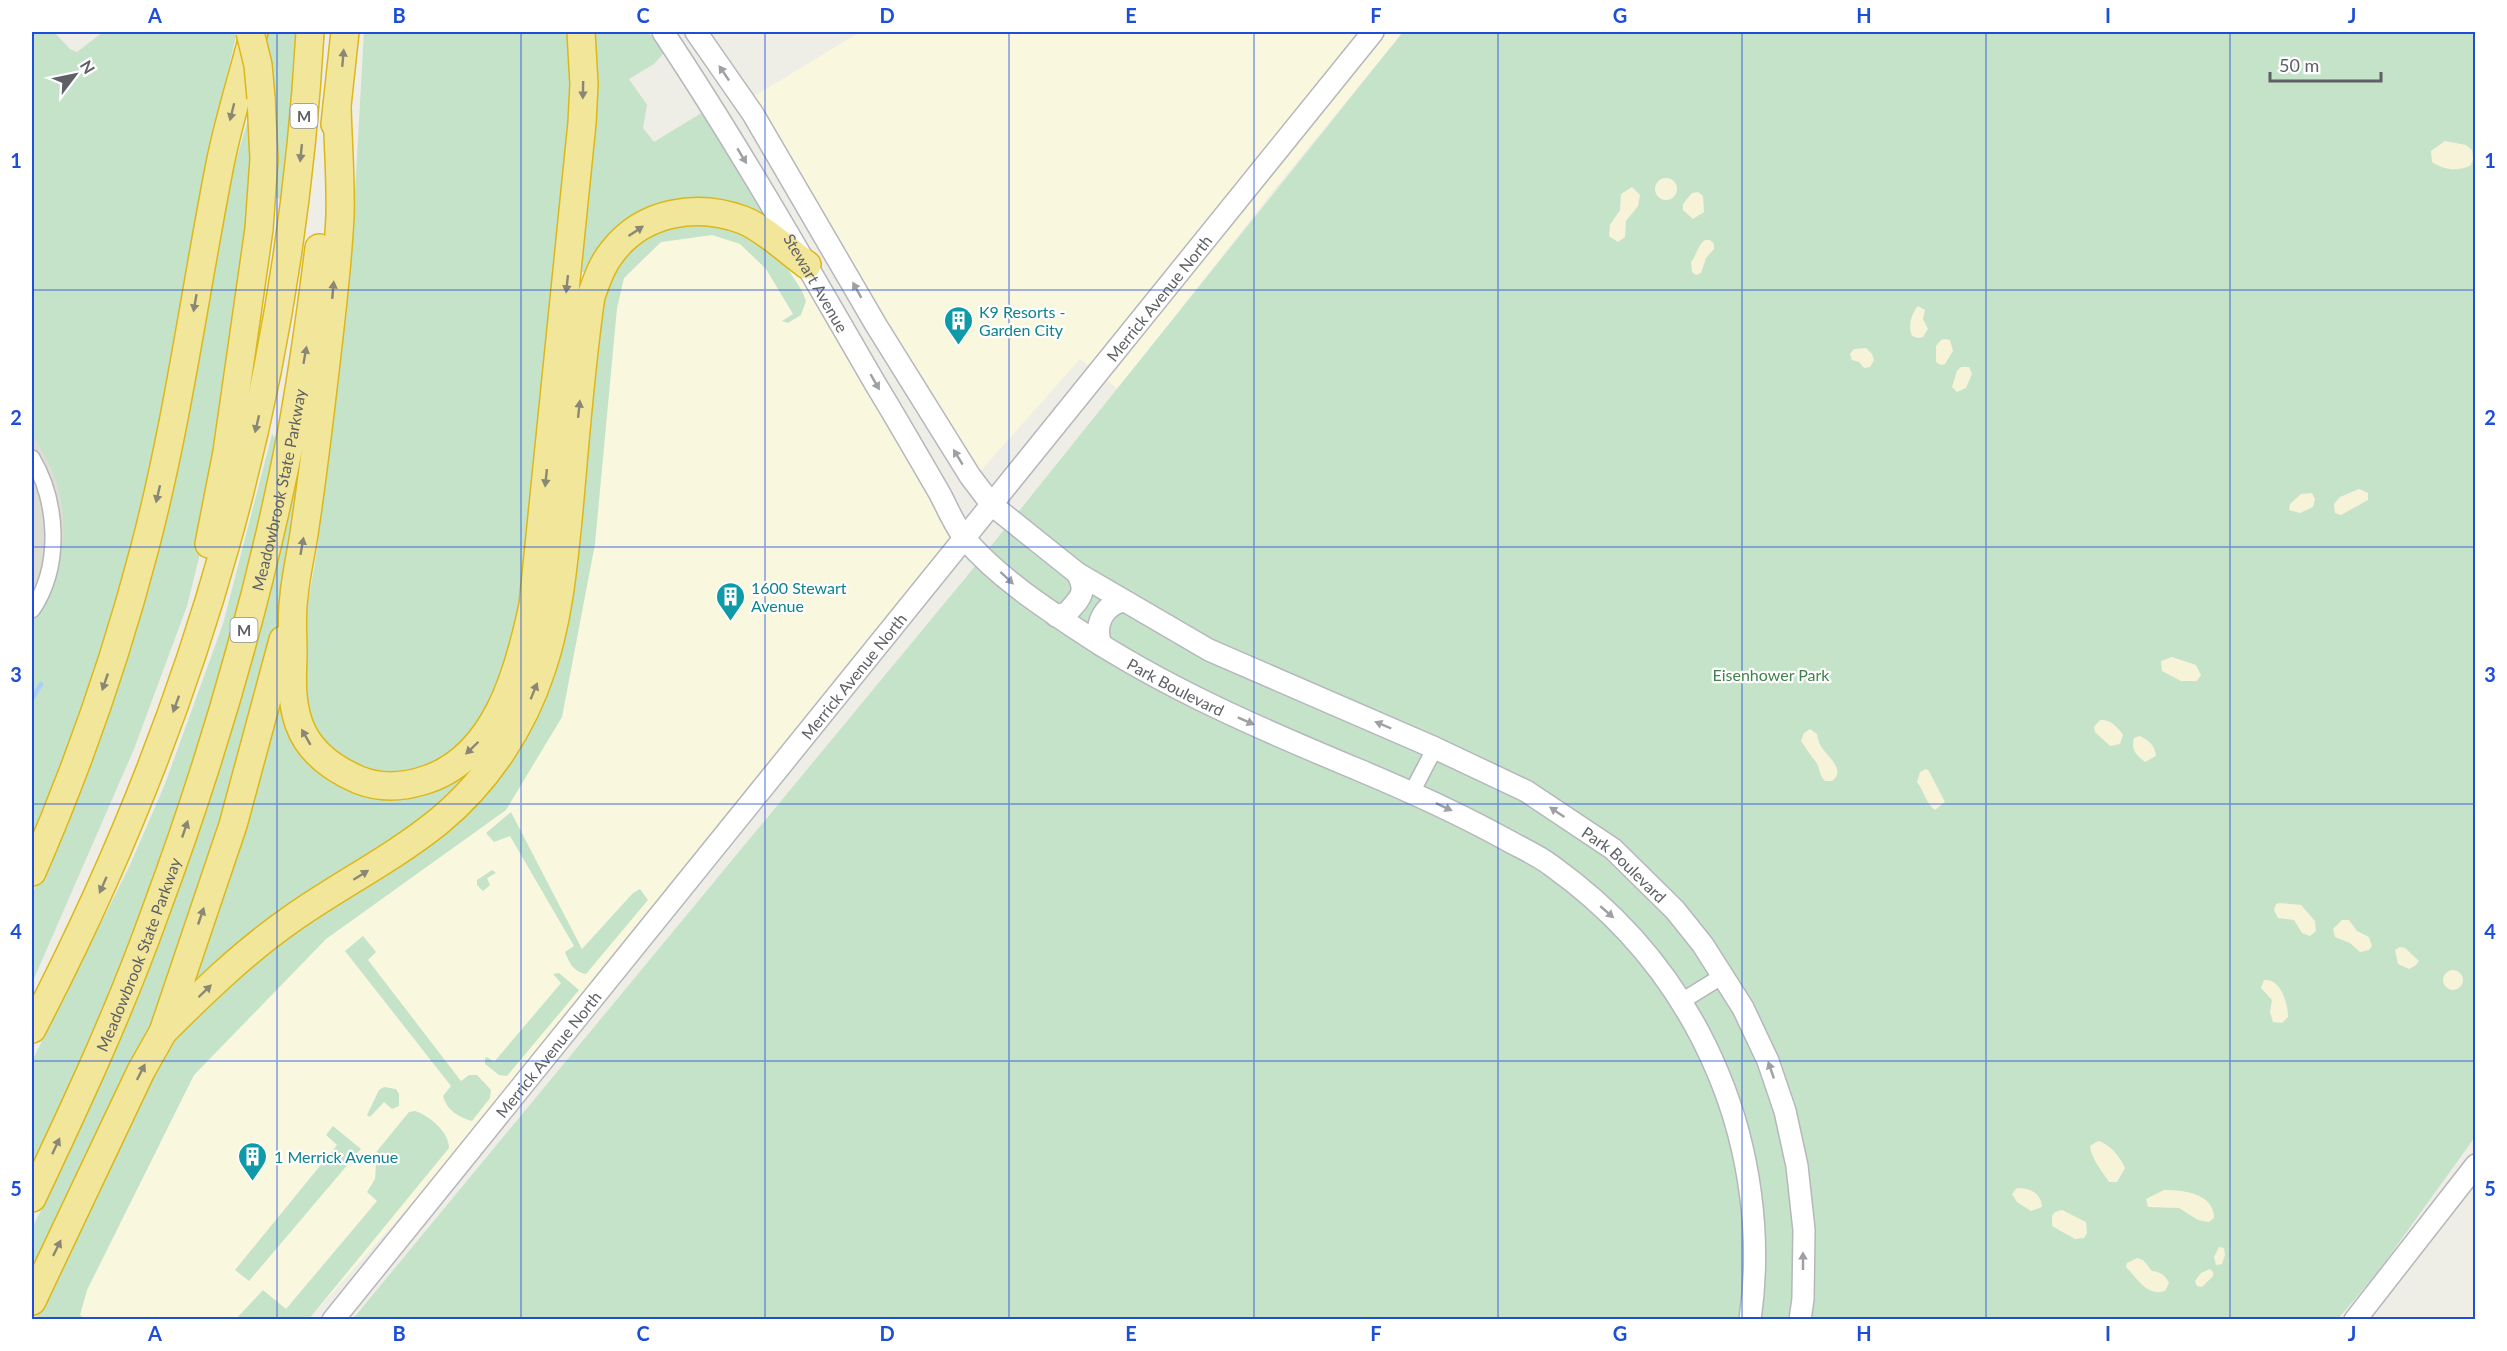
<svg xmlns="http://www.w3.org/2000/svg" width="2507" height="1351" viewBox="0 0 2507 1351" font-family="Lato,sans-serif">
<rect width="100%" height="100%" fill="#eeede6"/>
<g fill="#faf7df">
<polygon points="860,32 1403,32 1273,191 1118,389 1080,359 976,476 751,98"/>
<polygon points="767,216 971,537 529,1072 309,1319 85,1320 80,1315 87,1290 194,1075 326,939 506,810 624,278 661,242 712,235"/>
</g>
<polygon fill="#deddd4" points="32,428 108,537 32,623"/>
<g fill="#c5e3c9">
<path d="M32,32H54L70,49L77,52L103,32H237L207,159L153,456L138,520L106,638L78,725L32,843V623C64,579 74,517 50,466C45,455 38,444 32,434Z"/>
<polygon points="266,32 297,32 283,202 274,195 276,119"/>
<polygon points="364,32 575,32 577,57 517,644 493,707 468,742 436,766 395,777 358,770 327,749 306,714 299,656 318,545 326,411 355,192"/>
<polygon points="593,32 648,32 664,53 654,64 629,79 647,105 643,128 654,142 703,112 767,216 762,218 757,210 752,215 689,200 589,274 580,271"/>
<polygon points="1403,32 2475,32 2475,1137 2377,1273 2338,1319 352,1320 967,576"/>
<polygon points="254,99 253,174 212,505 187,606 134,749 32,983 32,895 54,847 228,188"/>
<polygon points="698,219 735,225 783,261 802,291 806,301 801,315 788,323 782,321 793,314 766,269 740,244 712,235 661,242 624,278 617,308 595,544 562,717 506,810 326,939 194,1075 87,1290 80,1315 85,1319 35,1320 43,1299 140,1093 175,1041 218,992 491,782 598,302 628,245 660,226"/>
<path d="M272,434L277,440C234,650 169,857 87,1055C70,1094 50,1131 32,1169V1061L130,865L165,784L223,624Z"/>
<polygon points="296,478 304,479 285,593 244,755 190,927 135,1065 32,1277 32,1228 48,1197 143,987 227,748 272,586"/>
<polygon points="280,691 355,788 460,774 468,782 190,994"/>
<path d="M511,812L582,949L633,893L640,889L648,900L586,974C574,972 569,963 565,952L574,946L510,836L494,842L486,833Z"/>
<polygon points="492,870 496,873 487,878 490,885 483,891 477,885 477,880"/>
<path d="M363,936L376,952L368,960L461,1081L469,1075H477L491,1090L490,1098L472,1121C459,1117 447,1111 443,1096L451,1086L345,951Z"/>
<polygon points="559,973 579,990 507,1076 499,1075 485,1064 485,1058 487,1057 494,1062 561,983 553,974"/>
<polygon points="384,1087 396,1089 399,1094 399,1106 392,1109 384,1102 370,1117 367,1115 379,1090"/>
<path d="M415,1111C430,1116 449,1132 449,1148L309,1319H236L263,1290L286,1309L377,1201L367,1192L375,1179L377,1151L409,1112Z"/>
<polygon points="333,1126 361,1149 249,1281 235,1270 337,1145 326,1135"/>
</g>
<g fill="#f7f3d9">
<path d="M2445,141L2466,145L2472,150L2473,159L2471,165C2458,172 2444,170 2432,162L2431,151Z"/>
<circle cx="1666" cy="189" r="11"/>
<polygon points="1632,187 1640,195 1638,206 1626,221 1625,237 1618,242 1609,236 1610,225 1620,210 1621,194"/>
<polygon points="1698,192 1703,196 1704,212 1693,219 1683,210 1683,204 1692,193"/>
<path d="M1705,240H1710L1714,244V249L1706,258L1701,273L1696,275L1692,272L1691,262C1697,255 1697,246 1705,240Z"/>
<path d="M1918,306L1925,310L1923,319L1928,329L1923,337L1918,338L1912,336C1908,326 1911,314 1918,306Z"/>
<polygon points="1945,339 1950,340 1953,351 1945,364 1941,365 1936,362 1936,346 1941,340"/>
<polygon points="1866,348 1872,354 1874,360 1870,367 1864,368 1859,362 1852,360 1850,354 1854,349"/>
<polygon points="1961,367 1969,367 1972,374 1966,388 1957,392 1952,387 1957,371"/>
<polygon points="2359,489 2368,493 2368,500 2341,515 2335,513 2334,504 2340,497"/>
<polygon points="2312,493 2315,499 2313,507 2300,513 2289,510 2290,504 2301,494"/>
<polygon points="2172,657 2196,665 2201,675 2197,681 2181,681 2162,671 2161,661"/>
<path d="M2100,720C2110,719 2118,727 2123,735L2120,744L2110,746L2095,732L2094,727Z"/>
<path d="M1810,729L1817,734C1818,739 1819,744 1822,748C1829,758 1846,770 1832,781H1825C1819,775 1820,768 1816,762C1810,755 1806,748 1801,741L1804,733Z"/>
<path d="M2140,736C2150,741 2155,746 2156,756L2145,762C2136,754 2131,751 2134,738Z"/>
<path d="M1926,769L1929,771L1945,802L1935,810C1926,804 1924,791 1917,782L1920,772Z"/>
<polygon points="2280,903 2301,905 2315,921 2316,931 2310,936 2302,933 2294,920 2278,918 2274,910 2276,904"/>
<polygon points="2342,920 2349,920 2357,931 2369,937 2372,946 2369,950 2360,952 2350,943 2335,937 2333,929"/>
<polygon points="2400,947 2405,948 2419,961 2415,966 2409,969 2398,964 2395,950"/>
<circle cx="2453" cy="980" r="10"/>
<path d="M2264,980C2281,978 2288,1004 2288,1017L2282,1023L2273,1022L2270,1012L2272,1000L2261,988Z"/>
<path d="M2098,1141C2109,1143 2121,1158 2125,1168L2117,1182H2109C2102,1171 2091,1158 2090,1146Z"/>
<path d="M2017,1188C2030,1188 2041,1193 2042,1207L2031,1211L2017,1202L2012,1194Z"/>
<path d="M2164,1190C2183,1190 2214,1193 2214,1218L2209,1222L2198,1220L2179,1208L2148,1207L2146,1199Z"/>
<polygon points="2062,1210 2086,1222 2087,1233 2084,1238 2075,1239 2052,1226 2052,1216 2055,1212"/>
<polygon points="2219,1247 2224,1248 2225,1255 2222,1264 2216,1265 2214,1257"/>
<path d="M2137,1258L2143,1260L2152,1271C2161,1272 2165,1275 2169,1283L2165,1291C2147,1297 2137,1278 2126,1267L2127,1263Z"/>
<polygon points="2210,1269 2213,1272 2213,1276 2202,1287 2197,1286 2195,1281 2201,1273"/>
</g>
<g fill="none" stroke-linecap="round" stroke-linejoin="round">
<polyline stroke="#aecef6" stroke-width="4.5" points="32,699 41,684"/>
<defs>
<g id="street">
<path d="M32,458C58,502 62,566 32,610"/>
<polyline points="1412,792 1435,748"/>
<polyline points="1682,1001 1724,975"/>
</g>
<g id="secondary">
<path id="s1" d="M663,32C739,146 807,266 876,385C898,421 919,458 940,494C948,509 955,527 966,540C997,576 1039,604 1078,630C1165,688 1263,730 1359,770C1409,791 1458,813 1505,839C1521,848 1538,855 1552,866C1626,919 1683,989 1718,1073C1750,1149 1762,1238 1750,1320"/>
<path id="s2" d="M696,32L753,114L876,325L970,476L992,505L1077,573L1209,650L1435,748L1526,791L1613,849L1675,910L1703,945L1743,1008L1768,1061L1785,1111L1797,1166L1804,1230L1803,1299L1800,1320"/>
<path d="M1056,616L1067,613C1080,598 1088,593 1077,573"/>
<path d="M1101,645C1094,626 1102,606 1123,601"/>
<path id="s3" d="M333,1320L1373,32"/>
<polyline points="2355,1320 2476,1165"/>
</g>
<g id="highway">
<path d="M337,107C338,143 341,180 340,216C338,259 333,302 328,345C321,406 314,467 305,527C302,550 296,573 294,596C291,615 293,636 293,656C292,680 291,701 299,724C309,752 333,769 359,780C379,788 402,787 422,781C496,760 519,671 533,605L582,123L584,84L581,32"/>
<polyline points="335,124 345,32"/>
<polyline points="209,544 227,452 259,229 264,159 261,98"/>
<path d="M32,872C78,767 116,658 145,547C178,421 195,291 220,164C229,119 243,76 254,32"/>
<path d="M32,1029C197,713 290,388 310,32"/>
<path d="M163,1032C203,992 243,953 290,920C338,886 392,859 438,822C487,782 523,727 542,668C558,621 563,569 568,520C575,445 580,370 591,296C597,280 602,264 613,251C644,211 698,203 743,220C764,228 789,252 807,265"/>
<path id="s4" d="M32,1198C76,1105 120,1011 155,913C212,760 258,602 290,441C302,377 311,313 319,248"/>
<polyline points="32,1301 141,1071 163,1032 233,825 283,640"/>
</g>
</defs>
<use href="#street" stroke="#b3b5b9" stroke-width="18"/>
<use href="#secondary" stroke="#b5b7bc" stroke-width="24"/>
<use href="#highway" stroke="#dcb719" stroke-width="30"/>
<use href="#street" stroke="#fff" stroke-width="15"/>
<use href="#secondary" stroke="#fff" stroke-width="21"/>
<use href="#highway" stroke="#f2e69a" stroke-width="27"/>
<defs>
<polyline id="highway-bridge" points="250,32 258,65 261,98"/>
</defs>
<use href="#highway-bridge" stroke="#dcb719" stroke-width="30" stroke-linecap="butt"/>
<use href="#highway-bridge" stroke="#f2e69a" stroke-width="27"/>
</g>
<defs><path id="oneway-solid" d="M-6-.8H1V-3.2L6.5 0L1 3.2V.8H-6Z" transform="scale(1.5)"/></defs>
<g fill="#8a8875">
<use href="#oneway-solid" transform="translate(343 58) rotate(-85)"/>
<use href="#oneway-solid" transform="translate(583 90) rotate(91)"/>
<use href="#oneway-solid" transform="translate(232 112) rotate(104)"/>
<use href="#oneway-solid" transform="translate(301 153) rotate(96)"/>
<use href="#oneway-solid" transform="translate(636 231) rotate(-34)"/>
<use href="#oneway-solid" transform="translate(567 284) rotate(96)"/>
<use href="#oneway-solid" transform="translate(333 290) rotate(-85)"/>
<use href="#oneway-solid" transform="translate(195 303) rotate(100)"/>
<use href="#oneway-solid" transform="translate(305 355) rotate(-80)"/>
<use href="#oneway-solid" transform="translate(579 409) rotate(-84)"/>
<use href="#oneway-solid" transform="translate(257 424) rotate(103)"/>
<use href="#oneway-solid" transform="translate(546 478) rotate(96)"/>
<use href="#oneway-solid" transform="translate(158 494) rotate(103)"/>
<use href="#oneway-solid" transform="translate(302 546) rotate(-80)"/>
<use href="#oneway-solid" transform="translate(105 682) rotate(109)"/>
<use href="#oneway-solid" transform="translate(534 691) rotate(-68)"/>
<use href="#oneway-solid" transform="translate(176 704) rotate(110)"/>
<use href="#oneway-solid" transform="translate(306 737) rotate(-120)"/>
<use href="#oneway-solid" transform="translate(472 748) rotate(136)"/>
<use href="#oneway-solid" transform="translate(185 829) rotate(-71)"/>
<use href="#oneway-solid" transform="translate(361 875) rotate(-32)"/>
<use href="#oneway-solid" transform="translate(103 885) rotate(114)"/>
<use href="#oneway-solid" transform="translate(201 916) rotate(-71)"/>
<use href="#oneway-solid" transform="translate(205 991) rotate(-44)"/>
<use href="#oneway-solid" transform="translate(141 1072) rotate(-63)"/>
<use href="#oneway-solid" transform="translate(56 1146) rotate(-65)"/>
<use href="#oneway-solid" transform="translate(57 1248) rotate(-64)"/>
</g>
<g fill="#9ea0a3">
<use href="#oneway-solid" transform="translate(724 73) rotate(-124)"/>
<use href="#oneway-solid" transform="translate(742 156) rotate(59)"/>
<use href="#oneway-solid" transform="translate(857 290) rotate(-119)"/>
<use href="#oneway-solid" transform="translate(875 382) rotate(60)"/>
<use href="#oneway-solid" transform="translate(958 457) rotate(-121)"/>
<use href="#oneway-solid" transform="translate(1007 578) rotate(43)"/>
<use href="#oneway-solid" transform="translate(1246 721) rotate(24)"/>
<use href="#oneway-solid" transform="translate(1383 725) rotate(-157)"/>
<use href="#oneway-solid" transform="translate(1444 807) rotate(25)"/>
<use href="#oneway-solid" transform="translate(1557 812) rotate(-146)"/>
<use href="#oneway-solid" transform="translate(1607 912) rotate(41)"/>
<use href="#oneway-solid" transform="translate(1771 1070) rotate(-109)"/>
<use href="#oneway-solid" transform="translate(1803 1261) rotate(-90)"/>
</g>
<path fill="none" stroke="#1d4ed8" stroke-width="1.5" stroke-opacity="0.55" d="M277,32V1320M521,32V1320M765,32V1320M1009,32V1320M1254,32V1320M1498,32V1320M1742,32V1320M1986,32V1320M2230,32V1320M32,290H2476M32,547H2476M32,804H2476M32,1061H2476"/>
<defs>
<symbol id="building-pin" viewBox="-11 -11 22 30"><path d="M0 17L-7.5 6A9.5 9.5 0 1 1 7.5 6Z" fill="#0f9aa8" stroke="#fff"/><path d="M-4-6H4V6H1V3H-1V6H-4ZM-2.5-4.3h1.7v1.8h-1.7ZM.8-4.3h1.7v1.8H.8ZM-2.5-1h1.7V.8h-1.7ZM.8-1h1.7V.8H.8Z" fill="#fff"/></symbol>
</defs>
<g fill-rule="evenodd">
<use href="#building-pin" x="942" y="304" width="33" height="45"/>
<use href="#building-pin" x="714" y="580" width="33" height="45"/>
<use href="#building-pin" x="236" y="1140" width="33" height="45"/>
</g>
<g text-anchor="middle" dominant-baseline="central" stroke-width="4.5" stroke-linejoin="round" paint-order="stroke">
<g fill="#fff" stroke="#8e9093" stroke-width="1.5">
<rect x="290.5" y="104" width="27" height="24" rx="4.5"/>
<rect x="230.5" y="618" width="27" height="24" rx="4.5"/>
</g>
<g font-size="15" font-weight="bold" fill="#5e6065">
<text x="304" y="116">M</text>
<text x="244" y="630">M</text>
</g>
<g font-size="16" fill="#5e6065" stroke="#fff">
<text stroke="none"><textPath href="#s1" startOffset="294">Stewart Avenue</textPath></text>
<text stroke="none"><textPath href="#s3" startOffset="1314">Merrick Avenue North</textPath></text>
<text stroke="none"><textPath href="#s4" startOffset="752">Meadowbrook State Parkway</textPath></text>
<text stroke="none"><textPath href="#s3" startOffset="828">Merrick Avenue North</textPath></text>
<text stroke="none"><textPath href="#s1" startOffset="849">Park Boulevard</textPath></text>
<text stroke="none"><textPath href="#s2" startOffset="1290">Park Boulevard</textPath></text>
<text stroke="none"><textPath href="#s4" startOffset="266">Meadowbrook State Parkway</textPath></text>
<text stroke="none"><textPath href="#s3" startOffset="342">Merrick Avenue North</textPath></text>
</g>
<g font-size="16" fill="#0d838f" stroke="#fff" text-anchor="start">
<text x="979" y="311">K9 Resorts -<tspan x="979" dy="18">Garden City</tspan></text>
<text x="751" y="587">1600 Stewart<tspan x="751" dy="18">Avenue</tspan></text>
<text x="274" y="1156">1 Merrick Avenue</text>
</g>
<g font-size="16" fill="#3f824b" stroke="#fff">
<text x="1771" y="674">Eisenhower Park</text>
</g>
</g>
<rect width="2507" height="1351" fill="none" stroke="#ffffff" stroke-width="66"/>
<g transform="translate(75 75) rotate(58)" stroke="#ffffff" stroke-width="4.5" paint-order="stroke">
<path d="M0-4.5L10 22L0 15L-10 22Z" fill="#5e6065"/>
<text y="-9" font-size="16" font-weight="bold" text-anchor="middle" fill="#5e6065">N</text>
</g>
<path d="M2270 72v9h111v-9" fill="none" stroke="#5e6065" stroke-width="3"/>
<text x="2279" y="72" font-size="18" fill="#5e6065" stroke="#ffffff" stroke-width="4.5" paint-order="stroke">50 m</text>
<rect x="33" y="33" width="2441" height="1285" fill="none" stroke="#1d4ed8" stroke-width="2"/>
<g font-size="20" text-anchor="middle" font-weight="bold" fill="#1d4ed8">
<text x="155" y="23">A</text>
<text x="399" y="23">B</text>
<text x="643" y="23">C</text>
<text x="887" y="23">D</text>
<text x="1131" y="23">E</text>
<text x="1376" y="23">F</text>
<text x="1620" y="23">G</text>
<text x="1864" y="23">H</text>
<text x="2108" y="23">I</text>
<text x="2352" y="23">J</text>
<text x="16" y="168">1</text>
<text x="2490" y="168">1</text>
<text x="16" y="425">2</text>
<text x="2490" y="425">2</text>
<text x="16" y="682">3</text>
<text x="2490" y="682">3</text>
<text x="16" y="939">4</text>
<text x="2490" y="939">4</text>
<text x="16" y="1196">5</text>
<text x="2490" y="1196">5</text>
<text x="155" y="1341">A</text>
<text x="399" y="1341">B</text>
<text x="643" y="1341">C</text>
<text x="887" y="1341">D</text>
<text x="1131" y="1341">E</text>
<text x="1376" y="1341">F</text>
<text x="1620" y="1341">G</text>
<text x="1864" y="1341">H</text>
<text x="2108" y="1341">I</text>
<text x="2352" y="1341">J</text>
</g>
</svg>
